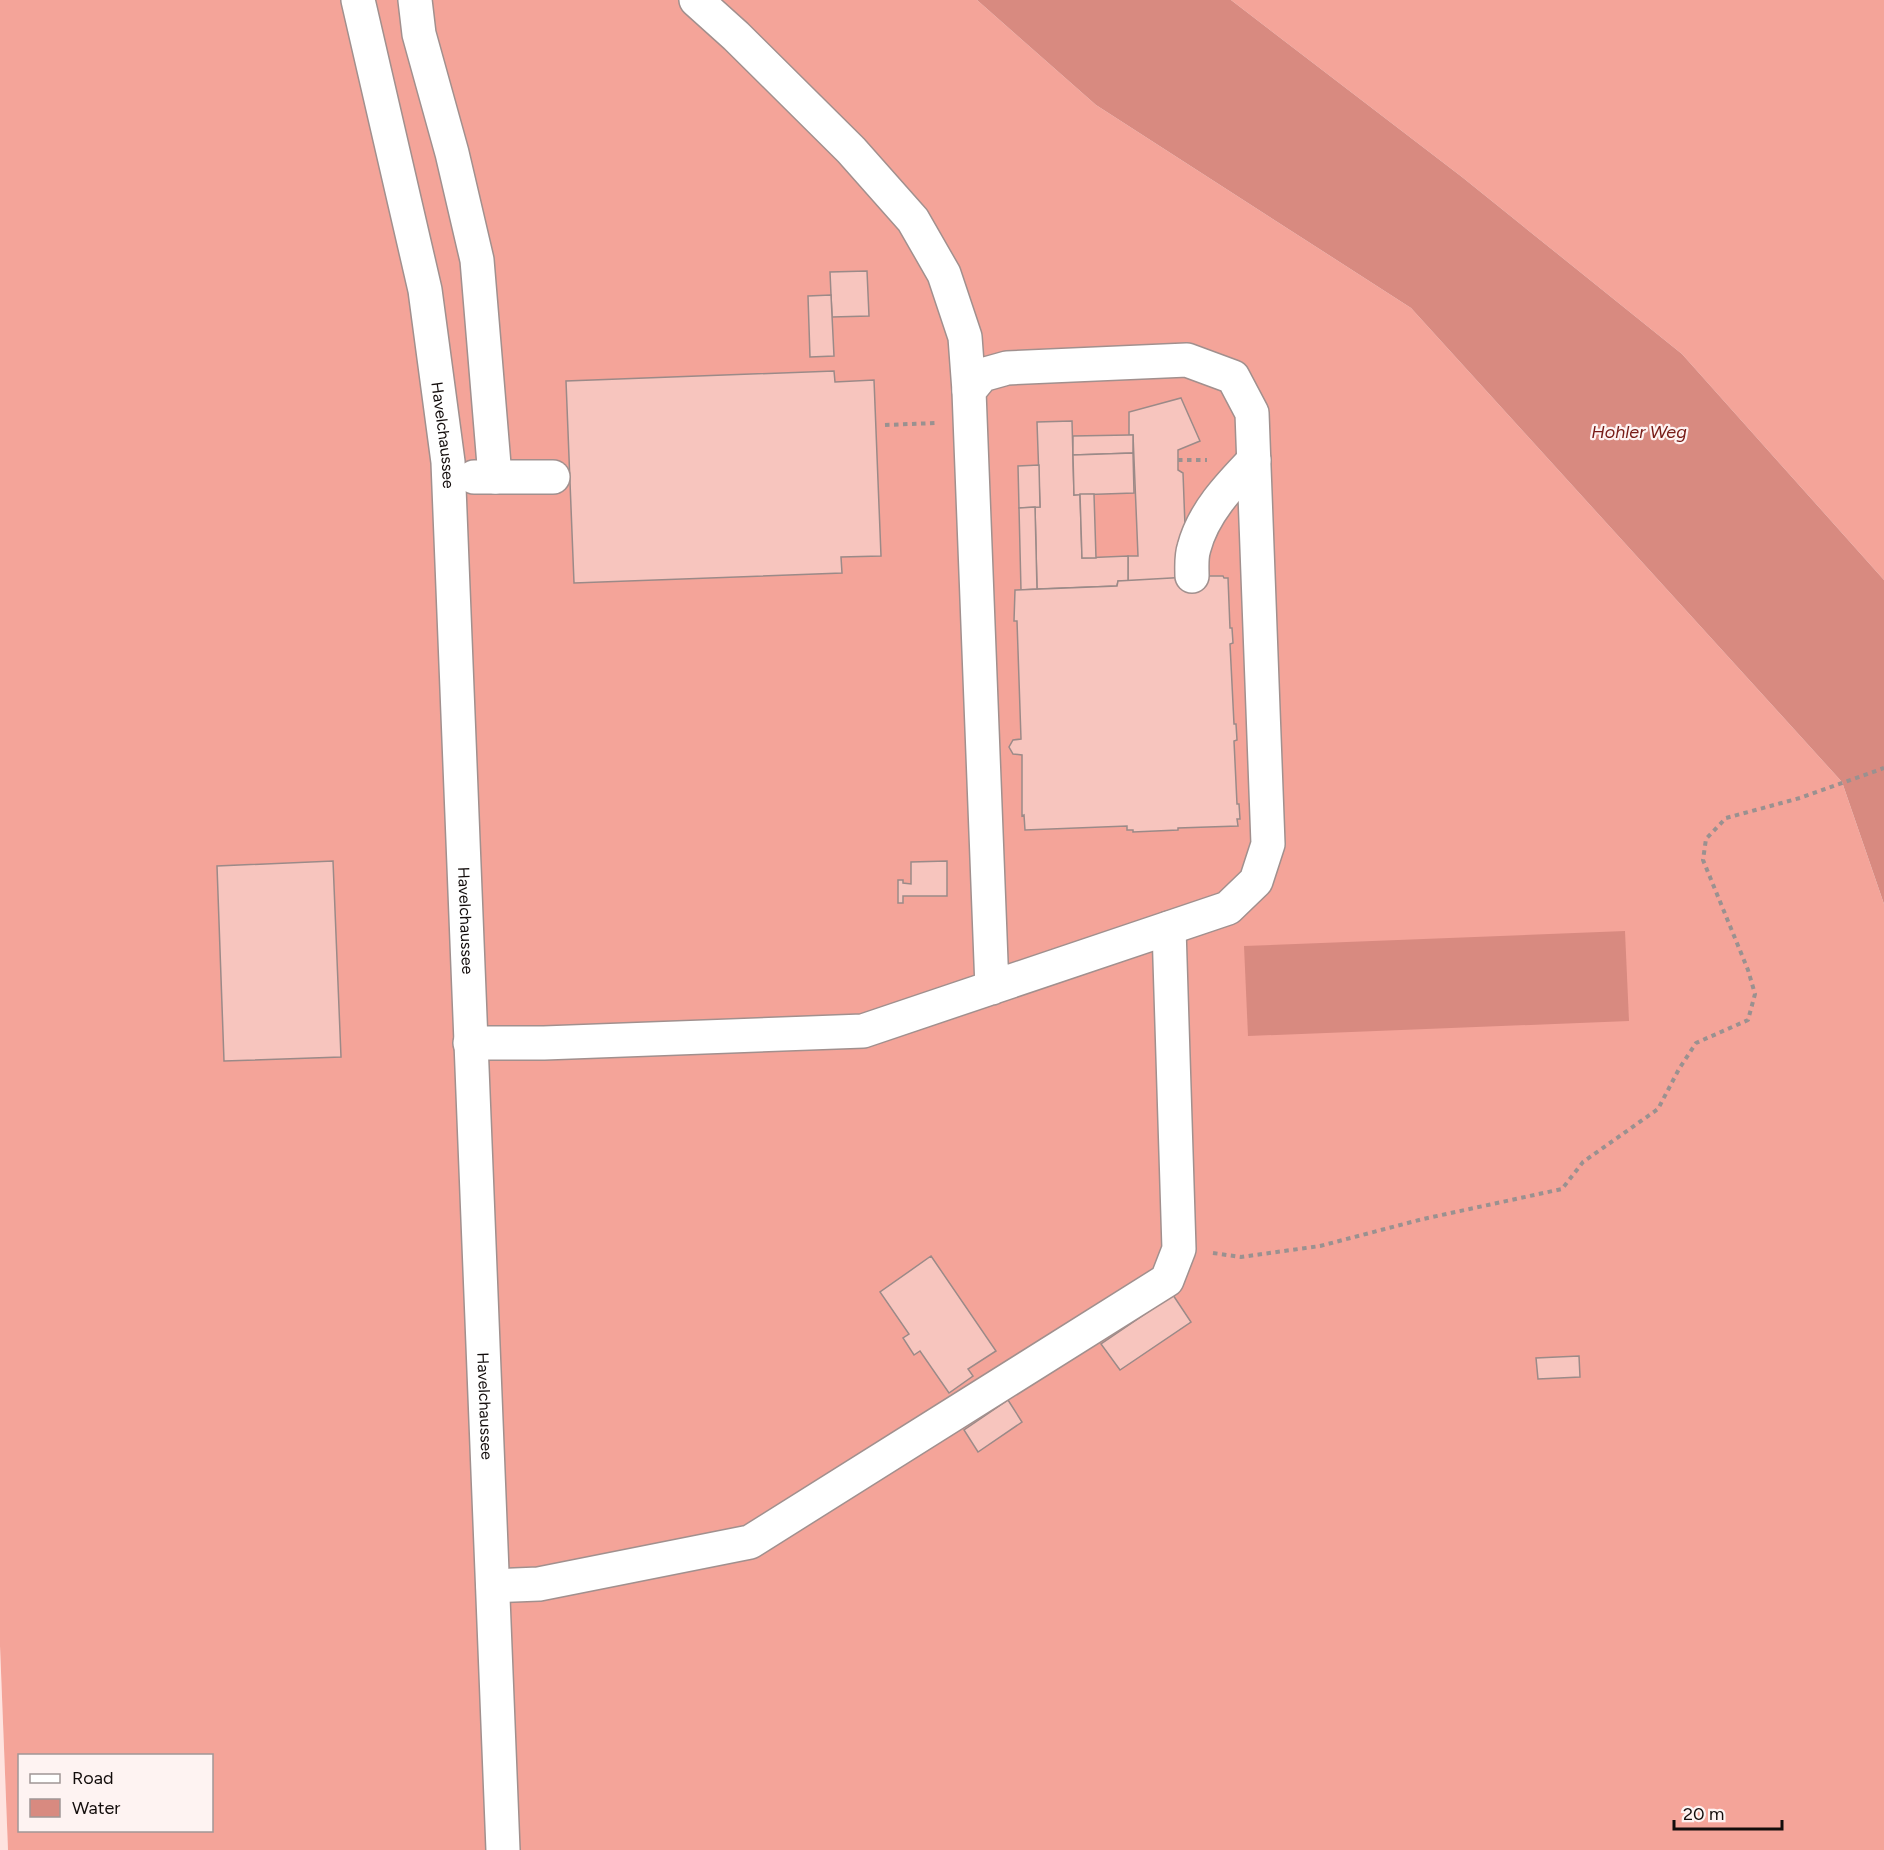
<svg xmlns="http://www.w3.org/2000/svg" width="1884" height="1850" viewBox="0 0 1884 1850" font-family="Figtree,sans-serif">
<rect width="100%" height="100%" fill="#fef3f2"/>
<polygon fill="#fee3df" points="0,1646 8,1850 0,1850"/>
<g fill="#f4a499" fill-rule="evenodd">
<path d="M0,0H977L1096,105L1411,308L1842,782L1884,904V1850H8L0,1646ZM20,1756H212V1830H20Z"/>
<polygon points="1231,0 1884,0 1884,580 1682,354 1462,177"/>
</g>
<g fill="#d88a80">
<polygon points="977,0 1231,0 1462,177 1682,354 1884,580 1884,904 1842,782 1411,308 1096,105"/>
<polygon points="1625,931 1629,1021 1248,1036 1244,946"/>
</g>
<g fill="#f7c5be" stroke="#9b8a88" stroke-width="1.5">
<polygon points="867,271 869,316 832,317 830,272"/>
<polygon points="831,295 834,356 810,357 808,296"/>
<polygon points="834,371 835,382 874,380 881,556 841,557 842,573 574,583 566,381"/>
<polygon points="1181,398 1200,441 1178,450 1178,470 1183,473 1187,579 1128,581 1128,556 1138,556 1133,435 1129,435 1129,412"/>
<polygon points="1072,421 1074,495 1080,494 1082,558 1128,556 1128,581 1118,581 1117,586 1037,589 1035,507 1040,507 1037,422"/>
<polygon points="1129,435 1133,435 1133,453 1073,455 1073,436"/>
<polygon points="1133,453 1134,493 1074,495 1073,455"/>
<polygon points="1039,465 1040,507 1019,508 1018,466"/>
<polygon points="1080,494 1094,494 1096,558 1082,558"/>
<polygon points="1035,507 1037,589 1021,590 1019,508"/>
<polygon points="1207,576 1223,576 1224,578 1228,578 1230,628 1232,628 1233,643 1230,644 1234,724 1236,724 1237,740 1234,741 1237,804 1239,804 1240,819 1237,819 1238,826 1178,828 1178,830 1133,832 1133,830 1127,830 1127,826 1025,830 1024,815 1022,816 1022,755 1013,754 1009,747 1013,740 1021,739 1017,621 1014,621 1015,590 1117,586 1118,581"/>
<polygon points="333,861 341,1057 224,1061 217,866"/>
<polygon points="947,861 947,896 903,896 903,903 898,903 898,880 903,880 903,883 911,884 911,862"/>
<polygon points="931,1256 996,1351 968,1369 973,1376 949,1393 920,1351 914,1355 903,1338 909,1334 880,1292"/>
<polygon points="1173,1295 1191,1322 1120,1370 1101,1344"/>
<polygon points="1579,1356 1580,1377 1538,1379 1536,1358"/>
<polygon points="1008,1400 1022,1422 978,1452 964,1430"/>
</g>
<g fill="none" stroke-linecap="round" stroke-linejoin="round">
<defs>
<g id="minor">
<path id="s1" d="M358,0L425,290L448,462L503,1850"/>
<polyline points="415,0 419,34 452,153 477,260 495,477"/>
<polyline points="696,0 736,36 851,150 913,220 944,274 965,337 969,391"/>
<polyline points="474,477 553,477"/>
<path d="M1192,576C1192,567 1191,557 1194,548C1203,513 1229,486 1254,460"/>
<polyline points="470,1043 544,1043 863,1031 1228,908 1256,881 1268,844 1252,413 1233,377 1187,360 1007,368 982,375 969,391 992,988"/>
<polyline points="493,1586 539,1584 750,1542 1167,1280 1179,1249 1169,928"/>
</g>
</defs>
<use href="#minor" stroke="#a1908e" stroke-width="36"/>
<g stroke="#9a9190" stroke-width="4" stroke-dasharray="4.5 4.5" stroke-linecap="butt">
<polyline points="885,425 936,423"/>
<polyline points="1178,460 1207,460"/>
<polyline points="1213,1253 1241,1257 1320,1246 1423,1219 1562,1189 1583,1162 1658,1109 1679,1069 1696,1043 1748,1020 1755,994 1748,970 1703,860 1706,839 1726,818 1800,798 1884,768"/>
</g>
<use href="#minor" stroke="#fff" stroke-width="33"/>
</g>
<g text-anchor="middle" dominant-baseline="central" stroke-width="4.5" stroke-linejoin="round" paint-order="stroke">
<g font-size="16" fill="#130d0c" stroke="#fef3f2">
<text stroke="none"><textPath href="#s1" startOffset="444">Havelchaussee</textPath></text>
<text stroke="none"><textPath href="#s1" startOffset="930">Havelchaussee</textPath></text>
<text stroke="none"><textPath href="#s1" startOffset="1416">Havelchaussee</textPath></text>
</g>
<g font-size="18" font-style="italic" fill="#771b16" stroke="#fef3f2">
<text x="1639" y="432">Hohler Weg</text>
</g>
</g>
<rect x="18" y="1754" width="195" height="78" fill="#fef3f2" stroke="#a09796" stroke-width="1.5"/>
<rect x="30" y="1774" width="30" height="9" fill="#ffffff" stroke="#a09796" stroke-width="1.5"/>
<text x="72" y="1784" font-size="18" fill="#130d0c">Road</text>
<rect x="30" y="1799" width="30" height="18" fill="#d88a80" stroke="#a09796" stroke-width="1.5"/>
<text x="72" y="1814" font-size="18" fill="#130d0c">Water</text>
<path d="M1674 1820v9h108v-9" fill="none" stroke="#130d0c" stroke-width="3"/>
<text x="1683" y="1820" font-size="18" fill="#130d0c" stroke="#fef3f2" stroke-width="4.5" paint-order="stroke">20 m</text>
</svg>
